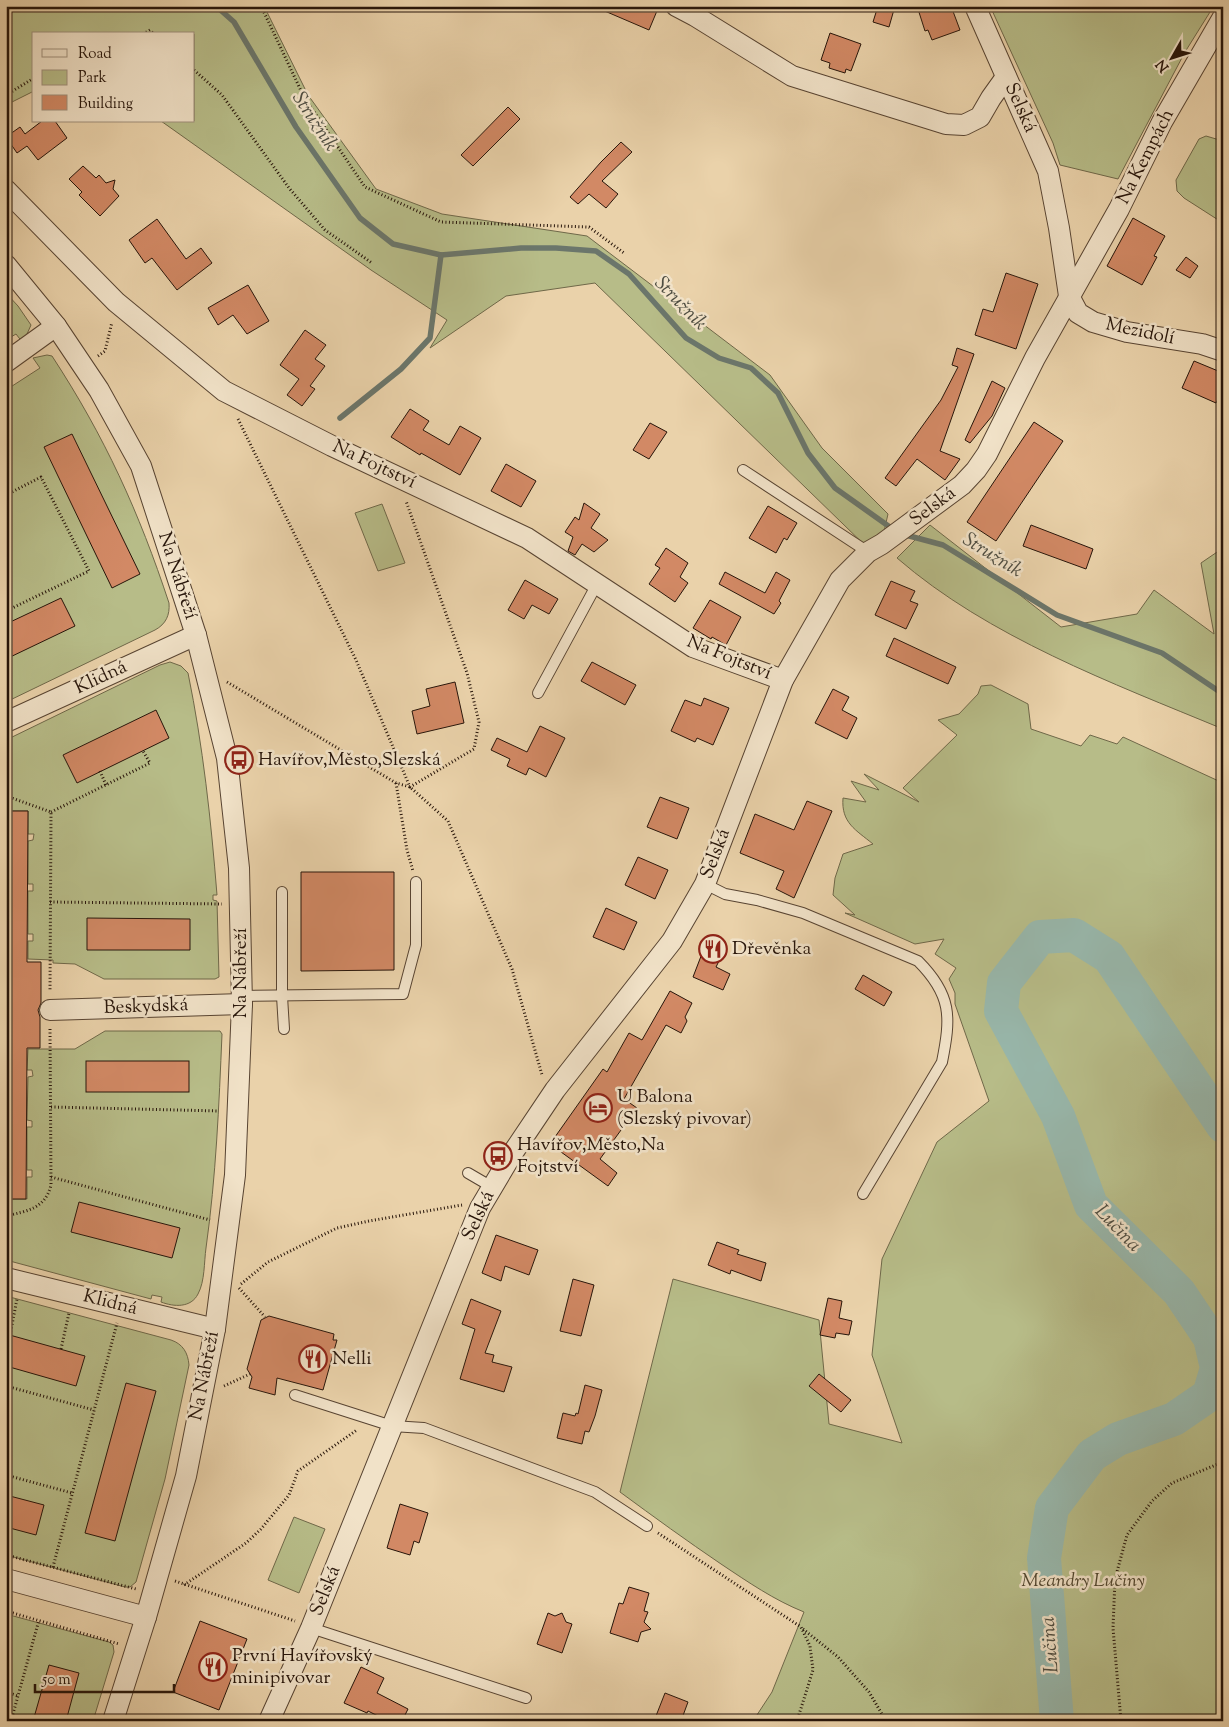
<svg xmlns="http://www.w3.org/2000/svg" width="1229" height="1727" viewBox="0 0 1229 1727" font-family="'Sorts Mill Goudy',serif">
<rect width="100%" height="100%" fill="#ead2aa"/>
<filter id="stains"><feTurbulence type="fractalNoise" baseFrequency=".004" numOctaves="4"/><feColorMatrix values="0 0 0 0 .2 0 0 0 0 .09 0 0 0 0 .02 0 0 0 .5 -.17"/></filter>
<radialGradient id="worn" r=".72"><stop offset=".6" stop-color="#630" stop-opacity="0"/><stop offset="1" stop-color="#630" stop-opacity=".3"/></radialGradient>
<g fill="#b7bc88" stroke="#6f6849">
<polygon points="6,6 264,6 308,95 376,189 442,214 587,236 770,375 822,448 888,514 878,558 595,283 506,296 430,348 447,320 371,270 161,121 194,121 194,34 34,34 34,91 6,105"/>
<polygon points="990,6 1199,6 1210,12 1185,52 1118,179 1060,165 1053,143"/>
<polygon points="1206,136 1223,141 1223,223 1184,198 1177,191 1176,180 1199,139"/>
<polygon points="6,293 18,306 31,325 23,343 16,334 6,340"/>
<path d="M47,355L52,356C105,437 139,512 169,603C170,615 166,624 155,630L6,702V390L40,368L33,358Z"/>
<polygon points="382,504 405,563 378,571 355,513"/>
<path d="M930,525L1061,627L1137,614L1154,590L1214,634L1201,563L1223,548V729C1112,683 988,637 897,558Z"/>
<path d="M170,662L181,666L188,673C203,746 211,820 217,895H213V900L217,901L219,977L215,979H104L75,964L53,963V960L28,959V941H33V934H28V891H33V884H28V841L33,840L34,834H28V811H6V740L160,665Z"/>
<path d="M991,685L1028,704L1031,729L1081,746L1090,735L1117,744L1123,737L1223,783V1721H753L772,1692L804,1612C774,1600 748,1582 721,1564C687,1541 654,1517 620,1492L673,1279L819,1320L829,1424L902,1443L872,1355L882,1259L937,1142L989,1101L955,1004V993L949,979L956,968L935,954L944,939L915,944L845,913L855,915L833,895L835,878L843,854L873,844C856,830 841,823 843,798L866,802L851,781L879,790L864,774L919,802L903,788L957,735L938,720L959,714L978,694L981,686Z"/>
<path d="M105,1031H220L222,1034C219,1105 216,1177 206,1248C204,1262 205,1281 198,1294C191,1308 174,1307 161,1302L162,1297L152,1295L151,1299L6,1260V1199H27V1177H32V1170H27V1127H32V1121L27,1120L28,1077L33,1076L32,1070H27L28,1049H75Z"/>
<path d="M6,1296L171,1340C183,1344 188,1353 189,1365L165,1479L136,1582L130,1587H125L6,1555Z"/>
<polygon points="294,1517 325,1529 299,1593 268,1580"/>
<polygon points="6,1614 109,1642 113,1645 114,1652 93,1721 6,1721"/>
</g>
<g fill="none" stroke-linecap="round" stroke-linejoin="round">
<g stroke="#6b766b" stroke-width="5.5">
<polyline points="216,6 234,22 296,127 360,218 393,244 441,255 521,248 556,248 596,251 629,274 686,338 719,358 751,368 778,393 808,453 835,488 894,530"/>
<polyline points="340,418 401,369 430,338 441,255"/>
<polyline points="902,534 943,545 1057,615 1162,653 1223,694"/>
</g>
<polyline stroke="#98b7ab" stroke-width="34" points="1057,1721 1044,1558 1052,1508 1092,1455 1118,1439 1174,1419 1209,1395 1217,1368 1210,1338 1179,1292 1091,1205 1058,1116 1001,1011 1004,983 1040,937 1074,935 1109,957 1223,1126"/>
</g>
<g fill="#d28965" stroke="#27150a">
<polygon points="593,6 659,6 649,30"/>
<polygon points="878,6 895,6 889,27 873,22"/>
<polygon points="917,6 951,6 960,30 932,40 928,30 925,31"/>
<polygon points="830,33 861,44 851,71 846,69 845,73 829,68 830,63 821,60"/>
<polygon points="508,107 520,119 473,166 461,155"/>
<polygon points="42,121 55,121 67,138 38,160 27,146 17,153 6,137 20,127 25,134"/>
<polygon points="621,142 632,152 602,181 618,194 606,208 589,194 578,204 570,197 601,162"/>
<polygon points="83,166 96,178 99,175 106,183 115,180 113,189 119,196 100,216 79,195 82,192 69,179"/>
<polygon points="1133,218 1165,236 1154,256 1157,257 1142,285 1107,266"/>
<polygon points="157,219 186,259 201,248 212,263 177,290 152,258 145,263 129,240"/>
<polygon points="1186,257 1198,266 1190,278 1176,270"/>
<polygon points="1006,273 1038,284 1016,349 975,335 983,309 993,312"/>
<polygon points="248,285 269,321 247,334 233,315 218,325 208,308"/>
<polygon points="305,330 326,345 315,359 325,366 310,386 315,389 302,406 287,395 299,379 280,365"/>
<polygon points="957,348 974,354 940,451 960,459 945,480 917,459 896,486 885,478 941,400 958,367 952,365"/>
<polygon points="1194,361 1223,373 1223,389 1216,403 1182,388"/>
<polygon points="992,381 1005,388 992,416 970,443 965,440"/>
<polygon points="410,409 429,421 423,430 449,445 460,426 481,438 460,475 421,453 420,455 391,437"/>
<polygon points="1034,422 1063,441 996,541 967,522"/>
<polygon points="650,423 667,432 649,459 633,450"/>
<polygon points="72,434 140,574 112,588 44,447"/>
<polygon points="506,464 536,481 521,507 491,491"/>
<polygon points="584,503 600,514 591,528 608,540 594,552 582,544 575,555 568,551 573,537 565,532 575,517 579,520"/>
<polygon points="768,506 797,523 787,540 784,538 776,553 749,538"/>
<polygon points="1031,525 1093,549 1086,569 1023,546"/>
<polygon points="666,548 688,563 680,577 688,583 675,602 649,584 660,568 655,565"/>
<polygon points="725,572 765,593 776,572 790,580 779,601 781,603 774,614 719,584"/>
<polygon points="525,580 558,599 549,614 532,605 524,619 508,610"/>
<polygon points="891,581 915,591 910,601 918,604 906,629 875,615"/>
<polygon points="61,598 75,626 6,659 6,624"/>
<polygon points="710,600 741,617 726,645 712,637 711,639 693,628"/>
<polygon points="894,638 956,667 948,684 886,656"/>
<polygon points="592,662 636,685 625,705 581,681"/>
<polygon points="455,682 464,723 417,734 412,711 430,706 426,689"/>
<polygon points="833,689 849,697 842,710 857,718 847,739 815,723"/>
<polygon points="704,698 729,708 713,745 697,738 695,742 671,731 685,700 701,706"/>
<polygon points="156,710 169,738 77,783 63,755"/>
<polygon points="540,726 565,738 546,777 529,768 526,775 507,766 510,759 491,750 497,738 527,752"/>
<polygon points="660,797 689,808 677,839 647,827"/>
<polygon points="807,801 832,811 794,898 776,889 784,871 740,853 755,814 794,830"/>
<polygon points="6,811 28,811 27,962 41,962 41,1003 38,1010 40,1017 40,1048 27,1048 26,1199 6,1199"/>
<polygon points="638,857 668,870 655,899 625,885"/>
<polygon points="301,872 394,872 394,970 301,971"/>
<polygon points="606,908 637,922 624,950 593,937"/>
<polygon points="87,918 190,919 190,950 87,950"/>
<polygon points="708,938 726,947 716,967 730,974 723,990 693,977"/>
<polygon points="863,975 892,992 884,1006 855,989"/>
<polygon points="670,991 692,1003 685,1017 687,1021 681,1033 666,1025 624,1099 637,1108 600,1159 617,1173 608,1186 550,1144 603,1069 607,1072 629,1033 642,1040"/>
<rect x="86" y="1061" width="103" height="31"/>
<polygon points="79,1202 180,1228 172,1258 71,1232"/>
<polygon points="496,1235 538,1250 529,1275 505,1266 501,1281 482,1273"/>
<polygon points="717,1242 739,1250 737,1254 766,1263 761,1281 731,1270 730,1274 708,1265"/>
<polygon points="573,1279 594,1285 581,1336 560,1331"/>
<polygon points="828,1298 842,1301 839,1318 852,1321 849,1335 836,1333 835,1338 820,1335"/>
<polygon points="471,1299 501,1311 485,1353 494,1355 492,1362 512,1367 504,1392 460,1379 475,1329 462,1324"/>
<polygon points="269,1316 334,1334 333,1340 337,1340 323,1390 277,1378 275,1395 249,1388 252,1377 247,1369 261,1320"/>
<polygon points="6,1334 85,1356 76,1386 6,1366"/>
<polygon points="819,1374 851,1400 841,1412 809,1386"/>
<polygon points="126,1383 156,1391 115,1541 85,1533"/>
<polygon points="585,1385 602,1390 595,1416 589,1432 585,1431 582,1444 557,1438 563,1413 575,1416 576,1413 578,1414"/>
<polygon points="6,1495 44,1505 36,1535 6,1527"/>
<polygon points="400,1504 428,1513 419,1543 414,1541 410,1555 387,1548"/>
<polygon points="629,1587 649,1593 644,1611 648,1612 644,1622 651,1629 641,1632 638,1642 610,1633 619,1603 623,1604"/>
<polygon points="548,1613 555,1616 562,1613 566,1622 572,1624 562,1653 537,1644"/>
<polygon points="200,1621 247,1639 219,1710 173,1692"/>
<polygon points="49,1665 79,1673 66,1721 33,1721"/>
<polygon points="361,1667 384,1678 377,1693 408,1709 402,1721 388,1721 368,1711 367,1713 344,1703"/>
<polygon points="665,1693 688,1702 681,1721 654,1721"/>
</g>
<g fill="none" stroke-linecap="round" stroke-linejoin="round">
<defs>
<g id="service">
<polyline points="743,470 868,552"/>
<polyline points="538,693 597,584"/>
<path d="M705,884L725,894L757,900L803,913L918,961C952,995 951,1017 942,1062L863,1194"/>
<polyline points="282,892 282,996 284,1029"/>
<polyline points="242,996 403,994 416,945 416,882"/>
<polyline points="468,1173 492,1187"/>
<polyline points="295,1395 392,1426 424,1428 595,1492 647,1526"/>
<polyline points="311,1628 526,1698"/>
</g>
<g id="minor">
<polyline points="676,6 695,16 792,76 946,124 964,125 980,117 991,98 1006,77"/>
<polyline points="975,6 1048,171 1059,228 1069,296 1078,313 1093,322 1127,332 1202,344 1223,351"/>
<polyline points="6,190 116,302 224,391 332,446 527,538 693,647 783,680"/>
<polyline points="6,265 56,326 99,390 141,466 196,635 227,758 239,868 242,1004 235,1175 215,1329 186,1476 146,1617 113,1721"/>
<polyline points="6,362 56,326"/>
<polyline points="6,722 196,635"/>
<polyline points="50,1010 242,1004"/>
<polyline points="6,1278 215,1329"/>
<polyline points="6,1579 146,1617"/>
<polyline points="269,1721 311,1628 480,1208 512,1154 555,1090 672,941 705,884 783,680 840,580 868,552 882,544 962,485 976,470 987,454 1035,358 1119,209 1162,122 1223,17"/>
</g>
</defs>
<use href="#service" stroke="#584432" stroke-width="12"/>
<use href="#minor" stroke="#584432" stroke-width="22"/>
<g stroke="#27150a" stroke-width="3" stroke-dasharray="1 2.5" stroke-linecap="butt">
<polyline points="261,6 304,97 365,187 441,222 589,227 624,253"/>
<polyline points="143,34 150,30 154,34"/>
<polyline points="194,70 222,95 289,188 325,230 372,263"/>
<polyline points="6,95 34,78"/>
<polyline points="98,356 105,351 112,322"/>
<polyline points="238,419 356,660 410,787 474,749 479,722 467,673 406,501"/>
<polyline points="6,495 41,477 89,571 6,611"/>
<polyline points="227,682 396,783 410,787 448,821 512,969 542,1075"/>
<polyline points="100,771 106,785"/>
<polyline points="396,783 407,850 413,871"/>
<polyline points="6,796 51,812 50,991"/>
<polyline points="51,812 150,763 143,751"/>
<polyline points="50,902 222,904"/>
<polyline points="51,1107 219,1111"/>
<polyline points="51,1177 210,1220"/>
<path d="M6,1216C27,1211 45,1209 51,1185L50,1028"/>
<polyline points="241,1284 268,1262 337,1228 369,1221 462,1205"/>
<polyline points="239,1288 265,1317"/>
<polyline points="10,1335 17,1299"/>
<polyline points="61,1349 69,1313"/>
<polyline points="6,1386 94,1410"/>
<polyline points="224,1386 250,1374"/>
<polyline points="6,1475 72,1493"/>
<polyline points="658,1533 801,1627 810,1646 813,1670 797,1721"/>
<polyline points="6,1555 136,1589"/>
<polyline points="53,1567 117,1323"/>
<polyline points="175,1581 295,1621"/>
<polyline points="184,1585 246,1543 261,1529 289,1495 298,1471 357,1430"/>
<polyline points="6,1611 119,1644"/>
<polyline points="803,1629 838,1657 869,1692 886,1721"/>
<polyline points="6,1692 18,1696"/>
<polyline points="11,1721 39,1620"/>
<polyline points="1121,1721 1113,1628 1115,1579 1127,1535 1152,1501 1172,1483 1223,1462"/>
</g>
<use href="#service" stroke="#f1e2c8" stroke-width="10"/>
<use href="#minor" stroke="#f1e2c8" stroke-width="20"/>
</g>
<defs>
<symbol id="bus-ring" viewBox="-11 -11 22 22"><circle r="9.5" fill="#f1e2c8" stroke="#8f2418" stroke-width="1.5"/><path d="M-5-6H5V4H4V6H2V4H-2V6H-4V4H-5ZM-3.5-4V0h7V-4ZM-3.5 1.2v1.5H-2V1.2ZM2 1.2v1.5H3.5V1.2Z" fill="#8f2418"/></symbol>
<symbol id="restaurant-ring" viewBox="-11 -11 22 22"><circle r="9.5" fill="#f1e2c8" stroke="#8f2418" stroke-width="1.5"/><path d="M-5-6h1v4h1v-4h1v4h1v-4h1v5L-1.5 .5V6h-2V.5L-5-1ZM5-6V6H3V1.5H1.5Q1.5-4 5-6Z" fill="#8f2418"/></symbol>
<symbol id="hotel-ring" viewBox="-11 -11 22 22"><circle r="9.5" fill="#f1e2c8" stroke="#8f2418" stroke-width="1.5"/><path d="M-6-4.5h1.5V1H6V5H4.5V3h-9V5H-6ZM-4 0a1.8 1.8 0 1 1 3.6 0ZM.5 0V-2.5h3Q6-2.5 6 0Z" fill="#8f2418"/></symbol>
</defs>
<g fill-rule="evenodd">
<use href="#bus-ring" x="223" y="744" width="32" height="32"/>
<use href="#restaurant-ring" x="697" y="933" width="32" height="32"/>
<use href="#hotel-ring" x="582" y="1092" width="32" height="32"/>
<use href="#bus-ring" x="482" y="1140" width="32" height="32"/>
<use href="#restaurant-ring" x="297" y="1343" width="32" height="32"/>
<use href="#restaurant-ring" x="197" y="1651" width="32" height="32"/>
</g>
<g text-anchor="middle" dominant-baseline="central" stroke-width="5" stroke-linejoin="round" paint-order="stroke">
<g font-size="19" fill="#27150a" stroke="#f1e2c8">
<text transform="translate(1020 108) rotate(66)">Selská</text>
<text transform="translate(1146 157) rotate(-63)">Na Kempách</text>
<text transform="translate(1140 332) rotate(12)">Mezidolí</text>
<text transform="translate(374 465) rotate(25)">Na Fojtství</text>
<text transform="translate(933 507) rotate(-37)">Selská</text>
<text transform="translate(177 576) rotate(72)">Na Nábřeží</text>
<text transform="translate(729 658) rotate(22)">Na Fojtství</text>
<text transform="translate(101 678) rotate(-25)">Klidná</text>
<text transform="translate(716 854) rotate(-69)">Selská</text>
<text transform="translate(241 973) rotate(-90)">Na Nábřeží</text>
<text transform="translate(146 1007) rotate(-2)">Beskydská</text>
<text transform="translate(479 1216) rotate(-65)">Selská</text>
<text transform="translate(110 1303) rotate(14)">Klidná</text>
<text transform="translate(205 1376) rotate(-79)">Na Nábřeží</text>
<text transform="translate(326 1591) rotate(-68)">Selská</text>
</g>
<g font-size="19" fill="#27150a" stroke="#f1e2c8" text-anchor="start">
<text x="258" y="760">Havířov,Město,Slezská</text>
<text x="732" y="949">Dřevěnka</text>
<text x="617" y="1097">U Balona<tspan x="617" dy="22">(Slezský pivovar)</tspan></text>
<text x="517" y="1145">Havířov,Město,Na<tspan x="517" dy="22">Fojtství</tspan></text>
<text x="332" y="1359">Nelli</text>
<text x="232" y="1656">První Havířovský<tspan x="232" dy="22">minipivovar</tspan></text>
</g>
<g font-size="19" font-style="italic" fill="#524730" stroke="#f1e2c8">
<text x="1083" y="1581">Meandry Lučiny</text>
</g>
<g font-size="20" font-style="italic" fill="#4f4e42" stroke="#f1e2c8">
<text transform="translate(314 122) rotate(57)">Stružník</text>
<text transform="translate(680 304) rotate(46)">Stružník</text>
<text transform="translate(992 556) rotate(32)">Stružník</text>
<text transform="translate(1117 1229) rotate(46)">Lučina</text>
<text transform="translate(1051 1645) rotate(-94)">Lučina</text>
</g>
</g>
<rect width="1229" height="1727" fill="none" stroke="#ead2aa" stroke-width="25"/>
<rect x="8" y="8" width="1214" height="1712" fill="none" stroke="#27150a" stroke-width="2.5"/>
<rect x="12" y="12" width="1204" height="1702" fill="none" stroke="#27150a"/>
<rect x="32" y="32" width="162" height="90" fill="#f1e2c8" stroke="#a0907c"/>
<rect x="42" y="49" width="25" height="8" fill="#f1e2c8" stroke="#a0907c"/>
<text x="78" y="58" font-size="15" fill="#27150a">Road</text>
<rect x="42" y="70" width="25" height="15" fill="#b7bc88" stroke="#a0907c"/>
<text x="78" y="82" font-size="15" fill="#27150a">Park</text>
<rect x="42" y="95" width="25" height="15" fill="#d28965" stroke="#a0907c"/>
<text x="78" y="108" font-size="15" fill="#27150a">Building</text>
<g transform="translate(1172 58) rotate(231)" stroke="#f1e2c8" stroke-width="4" paint-order="stroke">
<path d="M0-4L9 19L0 12L-9 19Z" fill="#27150a"/>
<text y="-8" font-size="14" font-weight="bold" text-anchor="middle" fill="#27150a">N</text>
</g>
<path d="M35 1684v8h139v-8" fill="none" stroke="#27150a" stroke-width="2.5"/>
<text x="42" y="1684" font-size="15" fill="#27150a" stroke="#f1e2c8" stroke-width="4" paint-order="stroke">50 m</text>
<rect width="100%" height="100%" filter="url(#stains)"/>
<rect width="100%" height="100%" fill="url(#worn)"/>
</svg>
